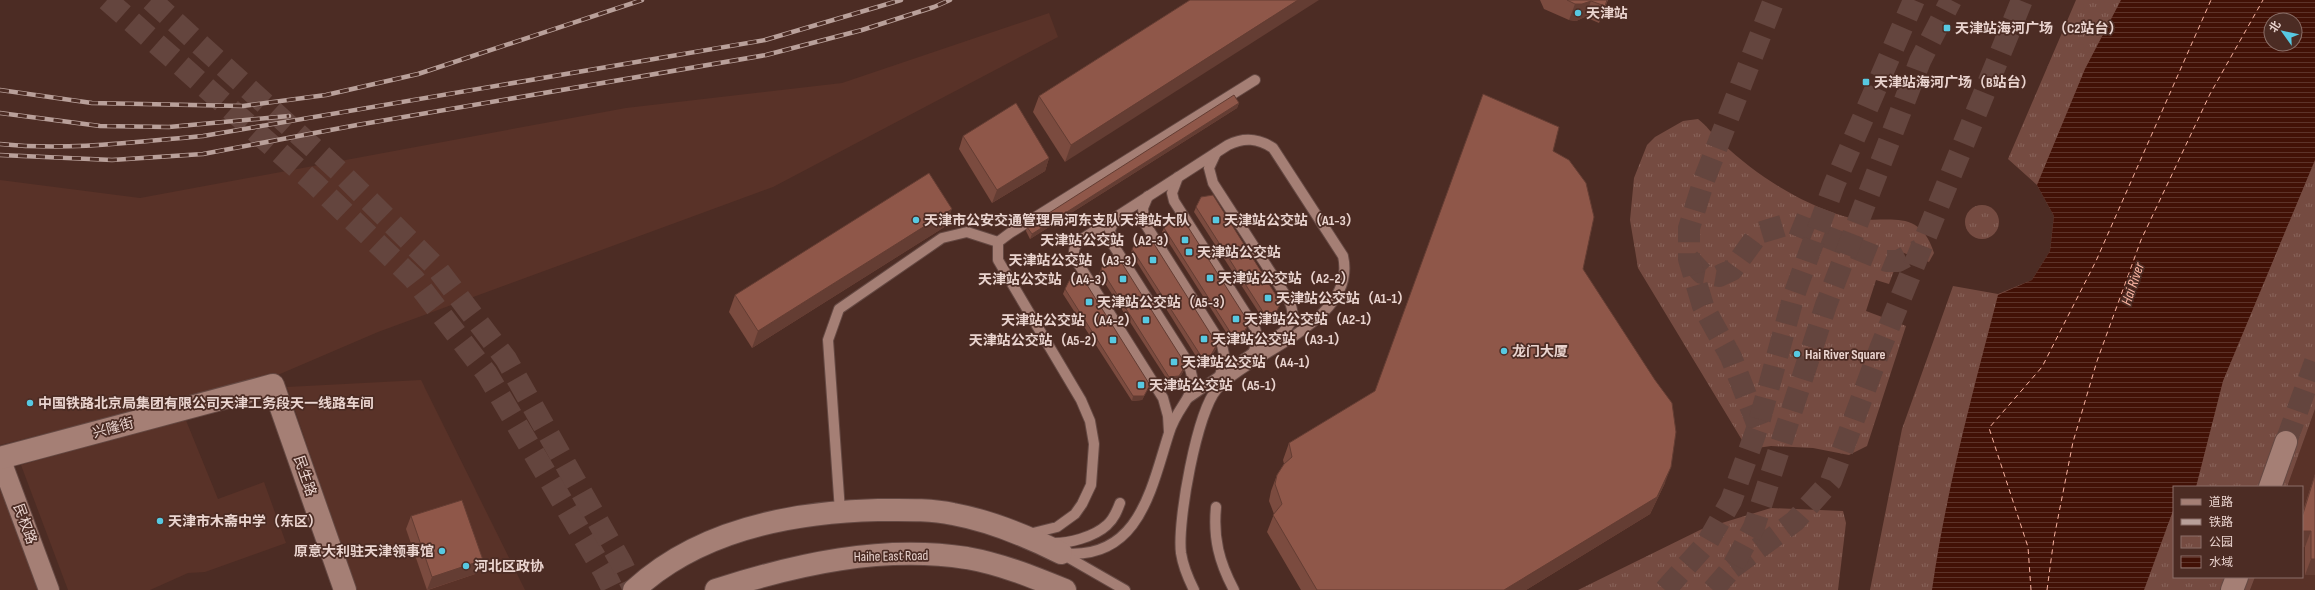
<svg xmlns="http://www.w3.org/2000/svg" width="2315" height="590" viewBox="0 0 2315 590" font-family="'Sofia Sans Condensed','Noto Sans SC',sans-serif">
<defs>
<pattern id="park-tufts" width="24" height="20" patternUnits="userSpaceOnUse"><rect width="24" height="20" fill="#754b41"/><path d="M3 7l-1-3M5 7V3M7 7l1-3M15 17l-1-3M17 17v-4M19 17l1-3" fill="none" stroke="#89645b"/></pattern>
<pattern id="water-rules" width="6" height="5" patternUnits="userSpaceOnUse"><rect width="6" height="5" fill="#421106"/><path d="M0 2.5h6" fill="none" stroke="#5d3329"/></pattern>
</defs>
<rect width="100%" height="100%" fill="#4c2c24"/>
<g fill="#593228">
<polygon points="1049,13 1058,37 773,187 378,332 280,374 0,445 0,180 140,198 626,108 842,83"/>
<polygon points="421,380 525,590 357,590 287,387"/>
<polygon points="2315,409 2315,590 2250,590 2255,577 2302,577 2302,487 2287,487"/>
<polygon points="185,418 218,499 264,482 286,543 205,572 188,573 150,590 68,590 21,465"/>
<polygon points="0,476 40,590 0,590"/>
</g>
<g fill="url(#park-tufts)" fill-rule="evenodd">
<path d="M2076,0H2315V409L2287,487H2174V577H2255L2250,590H1870L1902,429L1953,286L1998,294L2032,280L2050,251L2054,216L2037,185L2008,159ZM2271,20H2295V44H2271Z"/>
<path d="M1698,119C1707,126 1713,135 1722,143C1756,175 1798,202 1843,216C1882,228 1918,202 1934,253L1929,262L1901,252L1889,284L1876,280L1866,311L1906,326L1867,446L1849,455L1813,448L1771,446L1750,449L1745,445L1638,268L1630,220L1634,178L1647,145L1655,137L1683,121Z"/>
<circle cx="1982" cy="222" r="17"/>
<polygon points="1771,508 1843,511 1846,523 1838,590 1578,590 1702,529"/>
</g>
<path fill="url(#water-rules)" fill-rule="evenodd" d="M2121,0H2315V160L2223,381L2196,487H2174V508L2144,590H1932C1946,490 1973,392 1998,295L2032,280L2050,251L2054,216L2037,185L2085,69ZM2271,20H2295V44H2271Z"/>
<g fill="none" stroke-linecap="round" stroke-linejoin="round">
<g stroke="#f9b3a1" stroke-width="1" stroke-dasharray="5 4" stroke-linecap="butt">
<polyline points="2031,590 2028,547 1989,428 2042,367 2096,261 2211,0"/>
<polyline points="2047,590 2054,538 2073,442 2097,361 2141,240 2210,94 2263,0"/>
</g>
<polyline stroke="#64453e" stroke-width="22" stroke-dasharray="22 11" stroke-linecap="butt" points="2286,442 2315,362"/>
<g stroke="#64453e" stroke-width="22" stroke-dasharray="22 11" stroke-linecap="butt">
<polyline points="107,0 314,183 414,279 487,374 604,572 613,590"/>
<polyline points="151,0 340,172 436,267 506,359 622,564 634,590"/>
<polyline points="1689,259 1702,273 1719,276 1732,270 1759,233 1792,223 1887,261 1898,261 1919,250"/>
<polyline points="1758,426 1731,357 1703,306 1689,259 1689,228 1704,180 1774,0"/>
<polyline points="1732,568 1795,521 1831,481 1880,349 2022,0"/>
<polyline points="1665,590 1707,543 1731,501 1758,426 1794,295 1834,185 1914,0"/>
<polyline points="1713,590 1732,568 1754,527 1826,305 1920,61 1951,0"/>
</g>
<defs>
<g id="service">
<polyline points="1178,177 1172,193 1174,201 1255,328 1258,340 1253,353"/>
<polyline points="1148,196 1143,208 1144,222 1222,345 1225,359 1220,375"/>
<path d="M1188,398L1283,332C1294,321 1295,312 1288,299L1213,183L1209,168L1216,153"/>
<path d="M1169,432L1168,416L1163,398L1076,260C1072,251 1074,246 1082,239L1228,145C1244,137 1258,138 1273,148L1343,256C1358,321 1252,351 1217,389C1197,411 1177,522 1181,553C1183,566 1188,578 1194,590"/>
<path d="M1216,507C1213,538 1219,562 1234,590"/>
<polyline points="840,511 828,340 839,309 942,238 967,232 998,242"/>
<polyline points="1029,534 1057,527 1075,514 1082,504 1091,485 1094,444 1090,421 1081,400 998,260 998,242 1010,233 1255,80"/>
<path d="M1050,543C1068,544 1094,537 1107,525C1114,519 1117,511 1120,503"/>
<path d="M1061,553C1139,562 1151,489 1169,433C1180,397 1206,395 1184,356L1112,243L1110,230L1116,217"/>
<polyline points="1064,555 1125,590"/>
</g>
<polyline id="minor" points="0,458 49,590"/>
<g id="tertiary">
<polyline points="0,458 273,385 345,590"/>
<polyline points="2270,487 2286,442"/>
<polyline points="2232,590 2237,577"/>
</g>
<g id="secondary">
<path d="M634,590C699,530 792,512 878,510C903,510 929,509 953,514C991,521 1027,536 1061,553"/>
<path d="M716,590C797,564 881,545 967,558C1001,564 1033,577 1065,590"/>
</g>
</defs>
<use href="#service" stroke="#654943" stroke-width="12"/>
<use href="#minor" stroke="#654943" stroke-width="22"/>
<use href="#tertiary" stroke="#654943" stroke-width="24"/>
<use href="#secondary" stroke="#654943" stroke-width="24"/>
<use href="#service" stroke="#a57f75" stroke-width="10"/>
<use href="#minor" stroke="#a57f75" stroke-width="20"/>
<use href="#tertiary" stroke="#a57f75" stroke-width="22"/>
<use href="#secondary" stroke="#a57f75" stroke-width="22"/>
<defs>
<g id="rail">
<polyline points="0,90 92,103 243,106 326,95 418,74 642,0"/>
<polyline points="0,113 100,126 169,127 289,116"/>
<path d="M0,144C67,151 136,142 203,136L765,40L901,0"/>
<polyline points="0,155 112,160 203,154 357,125 766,55 862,30 934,7 950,0"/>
</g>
</defs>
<use href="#rail" stroke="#b9a09a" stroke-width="4.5"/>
<use href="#rail" stroke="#4c2c24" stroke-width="3" stroke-dasharray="9" stroke-linecap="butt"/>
</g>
<g fill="#7b4b3f">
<polygon points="1190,0 1065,162 1033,112 1039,96"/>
<polygon points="1540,0 1608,0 1599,23 1585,17 1576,21 1569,20 1544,9"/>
<polygon points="1239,103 1237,108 1030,239 1026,231 1027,227"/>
<polygon points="963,136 1049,158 1045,171 992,203 959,149"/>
<polygon points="1553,151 1583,269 1665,483 1650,514 1526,590 1301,590 1267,532 1274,514 1269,501 1271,491 1277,475 1284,464 1283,460 1289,443 1375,391"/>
<polygon points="1196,207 1281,303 1279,307 1273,318 1263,319 1194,212"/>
<polygon points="946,226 752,348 729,312 735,295"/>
<polygon points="1164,228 1247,328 1241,339 1231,340 1162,232"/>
<polygon points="1132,249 1217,344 1216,349 1209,360 1199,361 1131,253"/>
<polygon points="1101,269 1184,370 1178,381 1168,381 1099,274"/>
<polygon points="1065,289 1150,385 1148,389 1142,400 1132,401 1063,294"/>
<polygon points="2315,474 2315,575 2305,575 2305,547 2302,547 2302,514"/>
<polygon points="411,516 478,573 428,590 427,590 406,529"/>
</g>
<g fill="#643d33">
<polygon points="1298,0 1319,0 1065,162 1071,145"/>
<polygon points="1591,1 1585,17 1576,21 1569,20 1575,4"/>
<polygon points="1239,103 1237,108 1030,239 1032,234"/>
<polygon points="1049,158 1045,171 992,203 997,190"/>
<polygon points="952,209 946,226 752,348 758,331"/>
<polygon points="1281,303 1279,307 1273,318 1263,319 1265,315"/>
<polygon points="1249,323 1247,328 1241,339 1231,340 1232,335"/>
<polygon points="1217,344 1216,349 1209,360 1199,361 1201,356"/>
<polygon points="1186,365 1184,370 1178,381 1168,381 1169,377"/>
<polygon points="1150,385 1148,389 1142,400 1132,401 1133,396"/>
<polygon points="1671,467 1665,483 1650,514 1526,590 1504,590"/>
<polygon points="2302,531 2311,531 2305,547 2302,547"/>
<polygon points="2311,559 2315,559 2315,575 2305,575"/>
<polygon points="483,560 478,573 427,590 432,577"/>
</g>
<g fill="#8f5749" stroke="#643d33">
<polygon points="1190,0 1298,0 1071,145 1039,96"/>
<polygon points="1567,0 1607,0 1605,6 1591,1 1582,4 1575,4"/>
<polygon points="1483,94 1559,127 1553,151 1569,160 1586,183 1594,217 1583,269 1655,380 1672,403 1676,432 1671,467 1657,497 1504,590 1317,590 1273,515 1282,504 1275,484 1277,475 1284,464 1292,457 1289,443 1375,391"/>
<polygon points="1234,95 1239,103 1032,234 1027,227"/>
<polygon points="1016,103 1049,158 997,190 963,136"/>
<polygon points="929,173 952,209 758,331 735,295"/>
<polygon points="1213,195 1281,303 1275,314 1265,315 1196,207 1201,197"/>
<polygon points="1181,216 1249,323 1243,334 1232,335 1164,228 1169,218"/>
<polygon points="1149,236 1217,344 1211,355 1201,356 1132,249 1138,239"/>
<polygon points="1118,257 1186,365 1179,376 1169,377 1101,269 1106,259"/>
<polygon points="1082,277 1150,385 1144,396 1133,396 1065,289 1070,279"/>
<polygon points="2315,475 2315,559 2311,559 2311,531 2302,531 2302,517"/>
<polygon points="462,500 483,560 432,577 411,516"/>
</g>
<g fill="#57c9e2" stroke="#4c2c24" stroke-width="1.5">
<circle cx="1578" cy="13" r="4"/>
<rect x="1943" y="24" width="8" height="8" rx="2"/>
<rect x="1862" y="78" width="8" height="8" rx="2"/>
<circle cx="916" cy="220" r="4"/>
<rect x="1212" y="216" width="8" height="8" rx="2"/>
<rect x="1181" y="236" width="8" height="8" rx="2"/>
<rect x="1185" y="248" width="8" height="8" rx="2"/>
<rect x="1149" y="256" width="8" height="8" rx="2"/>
<rect x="1206" y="274" width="8" height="8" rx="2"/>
<rect x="1119" y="275" width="8" height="8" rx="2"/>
<rect x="1264" y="294" width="8" height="8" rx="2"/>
<rect x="1085" y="298" width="8" height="8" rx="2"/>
<rect x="1232" y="315" width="8" height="8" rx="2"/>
<rect x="1142" y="316" width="8" height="8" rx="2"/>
<rect x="1200" y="335" width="8" height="8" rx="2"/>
<rect x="1109" y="336" width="8" height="8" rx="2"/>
<circle cx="1504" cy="351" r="4"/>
<circle cx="1797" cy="354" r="4"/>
<rect x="1170" y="358" width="8" height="8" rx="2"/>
<rect x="1137" y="381" width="8" height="8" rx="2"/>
<circle cx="30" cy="403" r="4"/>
<circle cx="160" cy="521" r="4"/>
<circle cx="442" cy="551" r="4"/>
<circle cx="466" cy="566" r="4"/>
</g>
<g text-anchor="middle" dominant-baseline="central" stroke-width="3.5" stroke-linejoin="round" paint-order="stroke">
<g font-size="14" font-weight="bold" fill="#ead4cf" stroke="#4c2c24" text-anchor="start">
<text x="1586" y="13">天津站</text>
<text x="1955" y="28">天津站海河广场（C2站台）</text>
<text x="1874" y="82">天津站海河广场（B站台）</text>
<text x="924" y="220">天津市公安交通管理局河东支队天津站大队</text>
<text x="1224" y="220">天津站公交站（A1-3）</text>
<text x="1177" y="240" text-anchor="end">天津站公交站（A2-3）</text>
<text x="1197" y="252">天津站公交站</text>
<text x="1145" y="260" text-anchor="end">天津站公交站（A3-3）</text>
<text x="1218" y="278">天津站公交站（A2-2）</text>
<text x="1115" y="279" text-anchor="end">天津站公交站（A4-3）</text>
<text x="1276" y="298">天津站公交站（A1-1）</text>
<text x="1097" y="302">天津站公交站（A5-3）</text>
<text x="1244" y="319">天津站公交站（A2-1）</text>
<text x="1138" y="320" text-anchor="end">天津站公交站（A4-2）</text>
<text x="1212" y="339">天津站公交站（A3-1）</text>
<text x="1105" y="340" text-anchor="end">天津站公交站（A5-2）</text>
<text x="1512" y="351">龙门大厦</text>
<text x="1805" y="354">Hai River Square</text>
<text x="1182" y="362">天津站公交站（A4-1）</text>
<text x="1149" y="385">天津站公交站（A5-1）</text>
<text x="38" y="403">中国铁路北京局集团有限公司天津工务段天一线路车间</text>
<text x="168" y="521">天津市木斋中学（东区）</text>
<text x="434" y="551" text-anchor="end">原意大利驻天津领事馆</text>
<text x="474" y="566">河北区政协</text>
</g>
<g font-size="14" fill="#ead4cf" stroke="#4c2c24">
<text transform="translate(113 428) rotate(-15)">兴隆街</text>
<text transform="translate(305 476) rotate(71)">民生路</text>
<text transform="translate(25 524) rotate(70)">民权路</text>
<text transform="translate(891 556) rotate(-1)">Haihe East Road</text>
</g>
<g font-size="15" font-style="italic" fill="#f9b3a1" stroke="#4c2c24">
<text transform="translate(2133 284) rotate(-71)">Hai River</text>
</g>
</g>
<rect x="2173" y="486" width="130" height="92" fill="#4c2c24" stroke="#8b6f68"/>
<rect x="2181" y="499" width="20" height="6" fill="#a57f75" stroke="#8b6f68"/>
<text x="2209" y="506" font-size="12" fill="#ead4cf">道路</text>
<rect x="2181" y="519" width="20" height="6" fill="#b9a09a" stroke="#8b6f68"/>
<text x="2209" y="526" font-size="12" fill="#ead4cf">铁路</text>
<rect x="2181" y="536" width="20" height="12" fill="url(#park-tufts)" stroke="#8b6f68"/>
<text x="2209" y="546" font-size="12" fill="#ead4cf">公园</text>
<rect x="2181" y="556" width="20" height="12" fill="url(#water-rules)" stroke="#8b6f68"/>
<text x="2209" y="566" font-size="12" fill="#ead4cf">水域</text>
<g transform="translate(2283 32) rotate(303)"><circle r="19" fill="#4c2c24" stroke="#8b6f68"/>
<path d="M0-3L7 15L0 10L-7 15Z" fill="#57c9e2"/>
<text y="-6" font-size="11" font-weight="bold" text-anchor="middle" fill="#ead4cf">北</text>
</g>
</svg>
